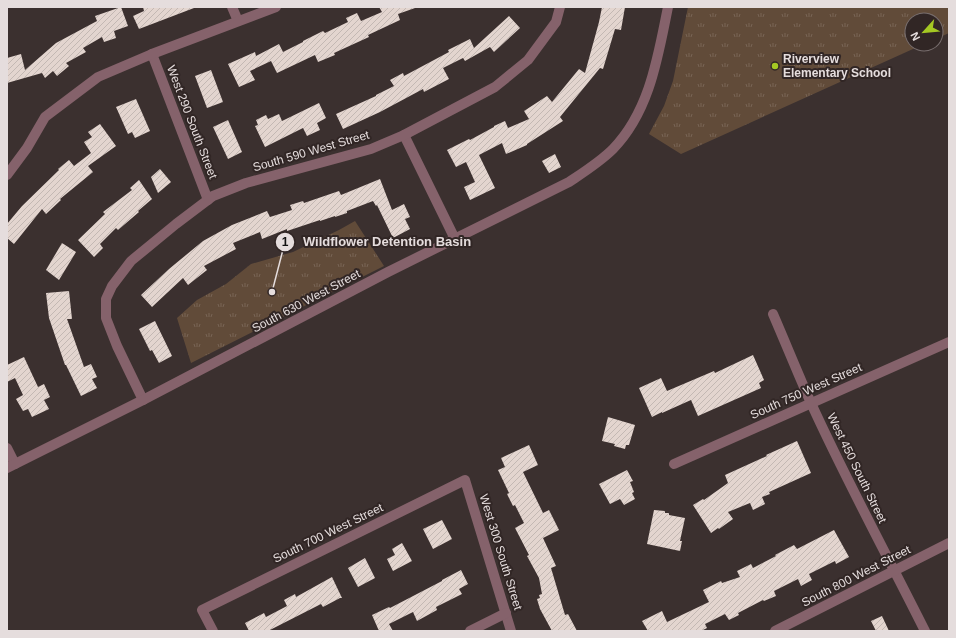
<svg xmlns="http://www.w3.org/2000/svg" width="956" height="638" viewBox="0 0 956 638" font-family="Arial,sans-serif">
<defs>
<pattern id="park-tufts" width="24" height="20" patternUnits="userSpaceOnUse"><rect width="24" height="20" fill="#614b39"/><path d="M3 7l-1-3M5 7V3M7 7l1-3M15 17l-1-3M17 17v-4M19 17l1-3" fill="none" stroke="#786455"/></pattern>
<pattern id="building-hatch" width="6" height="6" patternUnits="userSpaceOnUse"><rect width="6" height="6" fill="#e3d5cf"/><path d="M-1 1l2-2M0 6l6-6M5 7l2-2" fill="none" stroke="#c3b8b3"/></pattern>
</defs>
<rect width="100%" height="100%" fill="#3b302f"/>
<g fill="url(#park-tufts)">
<polygon points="688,7 949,7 949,33 936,39 936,20 912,20 912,44 924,44 681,154 649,134 664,106 673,81"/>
<polygon points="355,221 384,266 191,363 177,318 197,300 226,284 251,264 293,252 339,230"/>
</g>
<g fill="url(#building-hatch)">
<polygon points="121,7 128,26 114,31 116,38 104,42 102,37 83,48 86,52 66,63 69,66 57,76 53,71 45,78 42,73 7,83 7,58 21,54 25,70 56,43 97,21 95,16"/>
<polygon points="143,7 193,7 194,8 139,29 133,16 144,11"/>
<polygon points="379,7 415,7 415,8 398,14 400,20 368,35 369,37 334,53 335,55 318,62 315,55 277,73 271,61 250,71 255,80 239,87 228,64 255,52 256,56 279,44 283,52 303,42 303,41 323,31 325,33 348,22 346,18 357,13 361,21 382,12"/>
<polygon points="602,7 625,7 621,30 615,29 603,69 600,68 560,117 563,121 527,144 527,145 506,154 502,143 479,155 495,188 470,200 464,187 475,182 466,162 456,167 447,150 469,139 470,140 494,127 494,126 505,121 508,128 529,119 524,111 547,96 552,102 579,69 585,73 599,22"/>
<polygon points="509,16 520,28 494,52 490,47 465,61 463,58 443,68 449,79 424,92 423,89 380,112 343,129 336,114 376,96 376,95 394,86 390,80 403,73 404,76 449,52 448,50 470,39 474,48"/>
<polygon points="211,70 223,102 207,108 195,76"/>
<polygon points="136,99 150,131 135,138 132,132 128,134 116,107"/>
<polygon points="319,103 326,118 317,123 320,130 307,136 303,128 265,147 255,126 258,125 256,120 266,115 268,119 279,114 282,121"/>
<polygon points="228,120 242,152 228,159 213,127"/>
<polygon points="100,124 116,146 88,166 93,172 60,199 61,200 46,214 42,209 14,244 7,238 7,224 22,206 59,170 58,169 69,160 74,166 91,153 84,142 92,137 88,132"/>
<polygon points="555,154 561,167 549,173 542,161"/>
<polygon points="160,169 171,182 158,193 151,177"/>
<polygon points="380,179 392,210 404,204 410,217 405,219 410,229 393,238 377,205 376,206 373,201 347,211 347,213 335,217 335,216 320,221 320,220 287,231 287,229 262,239 260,232 233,243 236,249 204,266 207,270 188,285 183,278 152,307 141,295 169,269 203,241 232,225 267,211 270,217 292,210 290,205 303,201 304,203 339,191 341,195"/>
<polygon points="139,180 152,199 138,211 139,212 118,230 116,228 100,244 103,248 94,257 78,240 105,214 103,212 132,190 130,188"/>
<polygon points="62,243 76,252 59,280 46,270"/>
<polygon points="69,291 72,319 67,319 84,367 91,364 97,377 92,379 97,388 81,396 66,365 65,365 49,318 46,293"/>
<polygon points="155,321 172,356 159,363 152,350 150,351 139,329"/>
<polygon points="753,355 764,380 759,383 761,388 698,416 691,400 662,413 662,412 652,417 639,388 661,378 667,391 714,371 715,373"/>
<polygon points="24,357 38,387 44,384 50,397 44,400 49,409 32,417 28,409 23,411 16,399 23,395 15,378 7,382 7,365"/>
<polygon points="608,417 635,425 629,445 626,445 625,449 614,446 615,444 602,441"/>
<polygon points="797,441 811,473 769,492 770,494 762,497 765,504 753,510 750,503 728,512 733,519 719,529 718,528 711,533 693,505 703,499 704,500 728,483 725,475 767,456 766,455"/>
<polygon points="529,445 538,465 523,472 543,513 549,510 559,530 543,538 556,566 551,568 565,615 568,614 577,631 552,631 540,609 537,599 540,598 539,595 542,594 539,578 527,556 529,555 515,528 524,523 515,505 513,506 507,494 509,493 498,470 505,467 501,458"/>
<polygon points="627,470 633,481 630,482 634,492 632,493 635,499 624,505 620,499 610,504 599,484"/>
<polygon points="654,510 665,511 665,513 669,513 669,515 685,518 680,541 682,541 680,551 647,544"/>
<polygon points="442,520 452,539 433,549 423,529"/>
<polygon points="834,530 849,557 836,564 835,561 809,574 812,580 801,586 798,579 774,591 776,596 764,601 763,600 738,613 739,615 729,620 725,614 705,624 707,628 701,631 648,631 642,621 662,611 667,622 709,602 703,590 721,581 722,583 740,577 737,571 751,564 753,568 776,556 775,555 794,545 797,549"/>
<polygon points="402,543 412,561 393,571 387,559 395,555 392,549"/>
<polygon points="365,558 375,578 358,587 348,568"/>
<polygon points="461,570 468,584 459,589 462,594 436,607 437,610 417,621 413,612 389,624 393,631 379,631 372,615 389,607 390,608 442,581 442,580"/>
<polygon points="332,577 342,598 340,598 323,607 321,604 268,631 249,631 245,623 264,613 266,617 287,606 284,600 295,594 296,597"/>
<polygon points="882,616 889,631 876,631 871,621"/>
</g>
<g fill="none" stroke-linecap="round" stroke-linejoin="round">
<g stroke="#85626b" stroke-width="10">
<polyline points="232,7 238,21"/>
<polyline points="152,54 208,200"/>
<polyline points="404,135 455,239"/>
<polyline points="7,175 27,148 45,117 98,77 152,54 276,7"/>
<path d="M773,314C786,344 798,374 811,403C846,480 887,555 925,631"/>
<polyline points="143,400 117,346 106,318 106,299 112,286 131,261 176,224 213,196 246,183 371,149 404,135 495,87 528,60 556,22 560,7"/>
<polyline points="7,448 15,464"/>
<polyline points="674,464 949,342"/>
<path d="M7,468L143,400L388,272L569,182C584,172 600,162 613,149C650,111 658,56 668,7"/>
<polyline points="213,631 202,610 465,480 511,631"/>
<polyline points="470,631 506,613"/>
<polyline points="775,631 949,543"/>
</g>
</g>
<circle fill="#a5c823" stroke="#312625" stroke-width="1.5" cx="775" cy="66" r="4"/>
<g text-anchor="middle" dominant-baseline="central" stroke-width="4" stroke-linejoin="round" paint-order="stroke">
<g font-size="12" font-weight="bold" fill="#e5dddd" stroke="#312625" text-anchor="start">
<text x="783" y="59">Riverview<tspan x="783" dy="14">Elementary School</tspan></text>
</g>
<g font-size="12" fill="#e5dddd" stroke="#312625">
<text transform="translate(192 122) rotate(69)">West 290 South Street</text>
<text transform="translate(311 151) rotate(-16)">South 590 West Street</text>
<text transform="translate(306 301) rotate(-28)">South 630 West Street</text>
<text transform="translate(806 391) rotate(-24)">South 750 West Street</text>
<text transform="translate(857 468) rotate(64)">West 450 South Street</text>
<text transform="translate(328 533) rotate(-26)">South 700 West Street</text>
<text transform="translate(501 552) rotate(73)">West 300 South Street</text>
<text transform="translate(856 576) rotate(-27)">South 800 West Street</text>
</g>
</g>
<path fill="none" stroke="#e5dddd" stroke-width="1.5" d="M272 292L285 242"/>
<g fill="#e5dddd" stroke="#312625" stroke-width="1.5">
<circle cx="272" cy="292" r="4"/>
<circle cx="285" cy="242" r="10"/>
</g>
<g font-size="12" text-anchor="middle" font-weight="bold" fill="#111">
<text x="285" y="246">1</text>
</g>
<g font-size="13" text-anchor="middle" font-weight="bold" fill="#e5dddd" stroke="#312625" stroke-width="4" stroke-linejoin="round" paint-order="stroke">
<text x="387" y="246">Wildflower Detention Basin</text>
</g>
<rect width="956" height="638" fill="none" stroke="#e5dddd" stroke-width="16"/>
<g transform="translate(924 32) rotate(243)"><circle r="19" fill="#312625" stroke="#796f6f"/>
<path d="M0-3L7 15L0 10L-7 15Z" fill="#a5c823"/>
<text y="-6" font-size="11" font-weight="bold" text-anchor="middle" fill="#e5dddd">N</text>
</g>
</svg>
